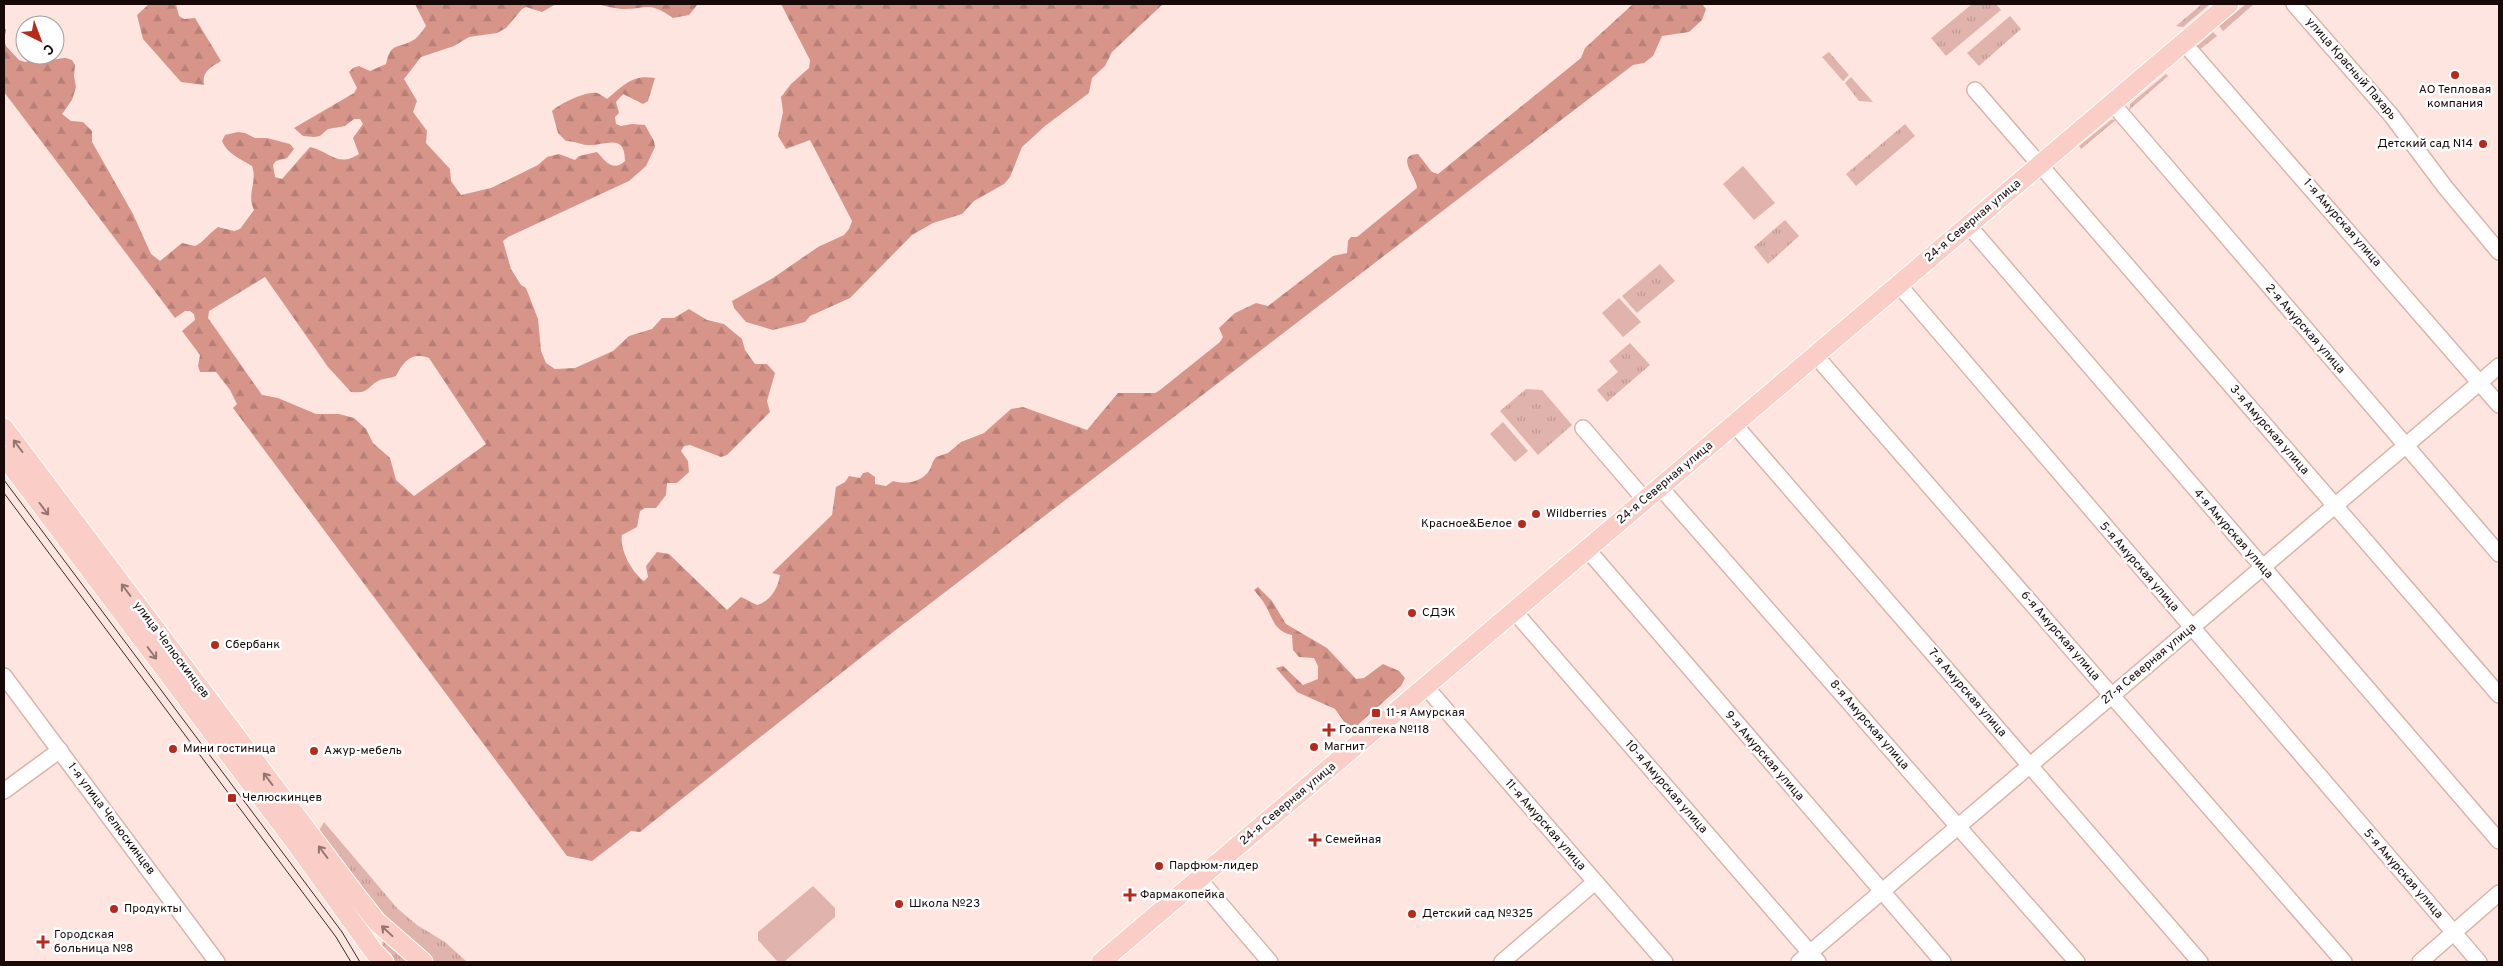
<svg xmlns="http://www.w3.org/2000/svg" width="2503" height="966" viewBox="0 0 2503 966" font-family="Overpass,sans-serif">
<defs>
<pattern id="grass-tufts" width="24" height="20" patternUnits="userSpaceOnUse" patternTransform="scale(1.25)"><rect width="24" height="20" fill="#e0b4ac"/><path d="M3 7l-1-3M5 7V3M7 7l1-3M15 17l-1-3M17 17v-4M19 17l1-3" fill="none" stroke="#bf9992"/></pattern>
<pattern id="forest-firs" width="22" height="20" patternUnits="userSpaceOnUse" patternTransform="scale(1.25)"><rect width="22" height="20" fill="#d7958a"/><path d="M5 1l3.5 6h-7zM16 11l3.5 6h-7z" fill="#b87f76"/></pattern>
</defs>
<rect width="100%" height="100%" fill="#ffe5e0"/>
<g fill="url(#grass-tufts)">
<polygon points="1972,4 1996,4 2001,10 1946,56 1931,38"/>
<polygon points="2202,4 2210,4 2183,27 2176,26"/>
<polygon points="2246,4 2254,4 2223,31 2219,26"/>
<polygon points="2010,16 2021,29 1979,66 1967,53"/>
<polygon points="2213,32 2217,36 2198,51 2197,46"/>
<polygon points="1829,52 1849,75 1843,81 1822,57"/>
<polygon points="2166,74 2168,76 2129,110 2130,104"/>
<polygon points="1851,77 1873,102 1859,101 1845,83"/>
<polygon points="2117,119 2081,149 2079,146 2111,120"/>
<polygon points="1905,124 1915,136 1856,186 1846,174"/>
<polygon points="1785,220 1799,236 1768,264 1754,247"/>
<polygon points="1660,264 1675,281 1637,313 1622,296"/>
<polygon points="1630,343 1650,365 1607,402 1597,390 1618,372 1609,361"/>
<polygon points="1526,389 1542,390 1572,425 1538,455 1500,411"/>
<polygon points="324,822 397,908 417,925 445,942 467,962 433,962 387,923 317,834"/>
<polygon points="383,941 386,941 412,962 391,962 381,947"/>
</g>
<g fill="url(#forest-firs)" fill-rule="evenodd">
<path d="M149,4H176L179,16L184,19L195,18L221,61C210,68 202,71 204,85L181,82L143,39L137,15Z"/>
<path d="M415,4H556L542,12L526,7L522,9L506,28L497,33L469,37L454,46L421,57L404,79L417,101L413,112L427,131L426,143L450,169L451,181L461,195L491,188L538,165L547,157L559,154L575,160L579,156L597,152C606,162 613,172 625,161C625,133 606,145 590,145C584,146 575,141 566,141L558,133L552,111C560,104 585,91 597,93C600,94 604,97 607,99C624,85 632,74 655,78L648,101L643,104L623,94L616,102L619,113L615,117L616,124L621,126L632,124L645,125L654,141L655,147L646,166L629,181L508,237L503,241L511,269L521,285L526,288L538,319L541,351L546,363L555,369L575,368L613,351L629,336L652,329L662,318H674L689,309L707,320L724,324L742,339L745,350L755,364H767L775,373L767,401L770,412L727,455L721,457L690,445L684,446L681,451L688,461L689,472L677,483H667L666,495L656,508H645L640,511L637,527L622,535C619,549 633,574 644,581L648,577L646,566L657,552L669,554L727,610L741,597L757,605C771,601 778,588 780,575L772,573L832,515L836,487L845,482L849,476L860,478L863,473L868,472L875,477V484L886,486L893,481C906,485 921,482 929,471C932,466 932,462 936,457L948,453L961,442L984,433L1011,409L1023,407L1087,430L1118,393H1155L1160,390L1220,342L1223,337L1219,328L1235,313L1256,303L1268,306L1333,256L1347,253L1348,241L1351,237H1357L1417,188C1417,177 1394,155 1418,154L1432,172L1438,174L1581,58L1585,48L1633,4H1702L1706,9L1702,20L1689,32L1662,36L1653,56L1644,63L1633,65L897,629L640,832L631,831L592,861L567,856L233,408L237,404L230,390L216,372H200L198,366L200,355L182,331L195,320L194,314L190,311H185L175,318L4,92V27L6,30L4,40L6,46L19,60L25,62L36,59L48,60L66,58L72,60L75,65L74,76L76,87L72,100L62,114L71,121L83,122L92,131V142L133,214L151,254L160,261L182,243L195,246C204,242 209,233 218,227L234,231L240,229L254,210C246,193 258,183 252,166C241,159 227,154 222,141L225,135L238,132L245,133L255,138H267L290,144L294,149L287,158L276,161L273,165L275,177L282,179L310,147C331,152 338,168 359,154L353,138L363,124L360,119H354L345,126L328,129L320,136L314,137L303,136L294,128L354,93L357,88L349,72L353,68L359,66L370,71L386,64C391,40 399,50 415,39C419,36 423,30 426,26ZM265,277L328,367L351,392C370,394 367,386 380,380C386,378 391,378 396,376C404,361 411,352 429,358L486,444L414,496L396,480L390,458L373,443L366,429L354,418L339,414H316L278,398L262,395L208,318L209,311Z"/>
<path d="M597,4H698L689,15L673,18C647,0 648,10 621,9C613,8 605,6 597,4Z"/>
<polygon points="781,4 1163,4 1112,52 1105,66 1092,78 1089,93 1045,126 1022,147 1010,177 1004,184 974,201 962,214 933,223 912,235 850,298 810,316 805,322 773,330 746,322 734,308 732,301 773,278 818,247 844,235 849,229 852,221 810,140 786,149 778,136 783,112 781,97 791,84 809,68 810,60"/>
<path d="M1258,587L1272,601L1286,624L1327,648L1356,679L1364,678L1383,664L1399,671L1405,678L1401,686L1351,731L1335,709L1297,692L1276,668L1283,666L1303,685L1318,679V666L1314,658L1299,657L1293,650L1292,635C1273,631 1273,617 1264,603C1261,598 1257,594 1254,590Z"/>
</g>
<g fill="#e0b4ac">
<polygon points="1743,166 1775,203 1754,220 1723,184"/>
<polygon points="1619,298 1641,322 1623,337 1602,313"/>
<polygon points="1503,422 1528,451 1515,462 1490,434"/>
<polygon points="813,886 835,908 835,917 784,962 777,961 758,940 758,932"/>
</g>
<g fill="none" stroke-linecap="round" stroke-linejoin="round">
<defs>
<g id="minor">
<polyline points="2294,4 2391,115 2445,187 2499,252"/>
<polyline points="2183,42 2499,405"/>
<polyline points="1975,90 2499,695"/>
<polyline points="2112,103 2499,554"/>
<polyline points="1968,225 2499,841"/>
<polyline points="1898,284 2479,962"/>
<polyline points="1815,355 2344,962"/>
<polyline points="1734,424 2200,962"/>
<polyline points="1583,428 1645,500"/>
<polyline points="1660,487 2077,962"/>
<polyline points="1587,549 1943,962"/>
<polyline points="1514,611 1818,962"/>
<polyline points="4,676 217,962"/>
<polyline points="1426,687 1665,962"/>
<polyline points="4,791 60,750"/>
<polyline points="1199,879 1270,962"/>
<polyline points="1502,962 1595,882"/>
<polyline points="1799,962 2499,366"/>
<polyline points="2420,962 2499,893"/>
</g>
<g id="major">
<polyline points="4,428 355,894 377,922 423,962"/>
<polyline points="4,456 295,842 374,952 384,962"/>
<polyline points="1101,962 2229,4"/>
</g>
</defs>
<use href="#minor" stroke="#dcb3ab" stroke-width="18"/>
<use href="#major" stroke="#fff" stroke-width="21"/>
<use href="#minor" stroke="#fff" stroke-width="15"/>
<use href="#major" stroke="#facec6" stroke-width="19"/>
<g stroke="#3a2b29" stroke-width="1">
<polyline points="4,480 342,932 360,962"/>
<polyline points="4,493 336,937 351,962"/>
</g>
</g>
<defs><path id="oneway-shaft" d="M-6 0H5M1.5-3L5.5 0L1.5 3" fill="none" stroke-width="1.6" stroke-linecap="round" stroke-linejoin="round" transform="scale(1.25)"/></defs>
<g stroke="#937570">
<use href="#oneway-shaft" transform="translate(18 446) rotate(-127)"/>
<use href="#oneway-shaft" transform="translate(44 509) rotate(53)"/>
<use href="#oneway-shaft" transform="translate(126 590) rotate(-127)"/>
<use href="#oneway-shaft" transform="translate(152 653) rotate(53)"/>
<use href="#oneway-shaft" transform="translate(268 779) rotate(-127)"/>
<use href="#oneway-shaft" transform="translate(323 852) rotate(-127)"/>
<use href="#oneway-shaft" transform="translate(387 931) rotate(-137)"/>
</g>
<g fill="#b7291b" stroke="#fff" stroke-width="2">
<circle cx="2455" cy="75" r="5"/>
<circle cx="2483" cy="144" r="5"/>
<circle cx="1536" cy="514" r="5"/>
<circle cx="1522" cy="524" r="5"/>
<circle cx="1412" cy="613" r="5"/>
<circle cx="215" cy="645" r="5"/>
<rect x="1371" y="708" width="10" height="10" rx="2.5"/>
<path d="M1326.5 722.5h5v5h5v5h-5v5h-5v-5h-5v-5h5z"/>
<circle cx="1314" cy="747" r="5"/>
<circle cx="173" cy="749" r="5"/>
<circle cx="314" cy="751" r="5"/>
<rect x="227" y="793" width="10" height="10" rx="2.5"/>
<path d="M1312.5 832.5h5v5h5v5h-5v5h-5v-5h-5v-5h5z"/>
<circle cx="1159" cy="866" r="5"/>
<path d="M1127.5 887.5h5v5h5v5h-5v5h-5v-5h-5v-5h5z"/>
<circle cx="899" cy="904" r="5"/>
<circle cx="114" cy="909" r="5"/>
<circle cx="1412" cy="914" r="5"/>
<path d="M40.5 934.5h5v5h5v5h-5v5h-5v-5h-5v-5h5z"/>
</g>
<g text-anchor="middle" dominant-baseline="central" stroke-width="5" stroke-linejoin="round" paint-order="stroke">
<g font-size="12" fill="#160907" stroke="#fff">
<text transform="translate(2351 69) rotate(49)">улица Красный Пахарь</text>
<text transform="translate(1973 221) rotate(-40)">24-я Северная улица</text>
<text transform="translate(2342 223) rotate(49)">1-я Амурская улица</text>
<text transform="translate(2305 329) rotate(49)">2-я Амурская улица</text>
<text transform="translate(2269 430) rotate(49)">3-я Амурская улица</text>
<text transform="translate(1665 483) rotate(-40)">24-я Северная улица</text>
<text transform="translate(2233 534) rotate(49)">4-я Амурская улица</text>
<text transform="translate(2139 567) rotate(49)">5-я Амурская улица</text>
<text transform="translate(2060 636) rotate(49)">6-я Амурская улица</text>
<text transform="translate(171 650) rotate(53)">улица Челюскинцев</text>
<text transform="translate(2149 664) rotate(-40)">27-я Северная улица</text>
<text transform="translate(1967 693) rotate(49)">7-я Амурская улица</text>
<text transform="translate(1869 725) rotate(49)">8-я Амурская улица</text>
<text transform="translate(1764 756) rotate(49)">9-я Амурская улица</text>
<text transform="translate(1666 787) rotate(49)">10-я Амурская улица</text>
<text transform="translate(1288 804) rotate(-40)">24-я Северная улица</text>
<text transform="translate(111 819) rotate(53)">1-я улица Челюскинцев</text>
<text transform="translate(1545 825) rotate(49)">11-я Амурская улица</text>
<text transform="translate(2403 874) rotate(49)">5-я Амурская улица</text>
</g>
<g font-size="12" fill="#160907" stroke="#fff" text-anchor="start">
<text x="2455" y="90" text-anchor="middle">АО Тепловая<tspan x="2455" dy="14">компания</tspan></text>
<text x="2473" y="144" text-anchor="end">Детский сад N14</text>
<text x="1546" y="514">Wildberries</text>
<text x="1512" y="524" text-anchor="end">Красное&amp;Белое</text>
<text x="1422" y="613">СДЭК</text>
<text x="225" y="645">Сбербанк</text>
<text x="1386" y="713">11-я Амурская</text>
<text x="1339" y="730">Госаптека №118</text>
<text x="1324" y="747">Магнит</text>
<text x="183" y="749">Мини гостиница</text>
<text x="324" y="751">Ажур-мебель</text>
<text x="242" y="798">Челюскинцев</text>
<text x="1325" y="840">Семейная</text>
<text x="1169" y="866">Парфюм-лидер</text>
<text x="1140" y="895">Фармакопейка</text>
<text x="909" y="904">Школа №23</text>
<text x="124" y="909">Продукты</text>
<text x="1422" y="914">Детский сад №325</text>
<text x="54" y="935">Городская<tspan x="54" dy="14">больница №8</tspan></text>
</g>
</g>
<rect width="2503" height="966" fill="none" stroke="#160907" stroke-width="10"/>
<g transform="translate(40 40) rotate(138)"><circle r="24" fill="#ffffff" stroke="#a29d9c"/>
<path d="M0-4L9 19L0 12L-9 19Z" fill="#b7291b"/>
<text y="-8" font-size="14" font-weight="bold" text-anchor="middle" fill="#160907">С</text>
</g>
</svg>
